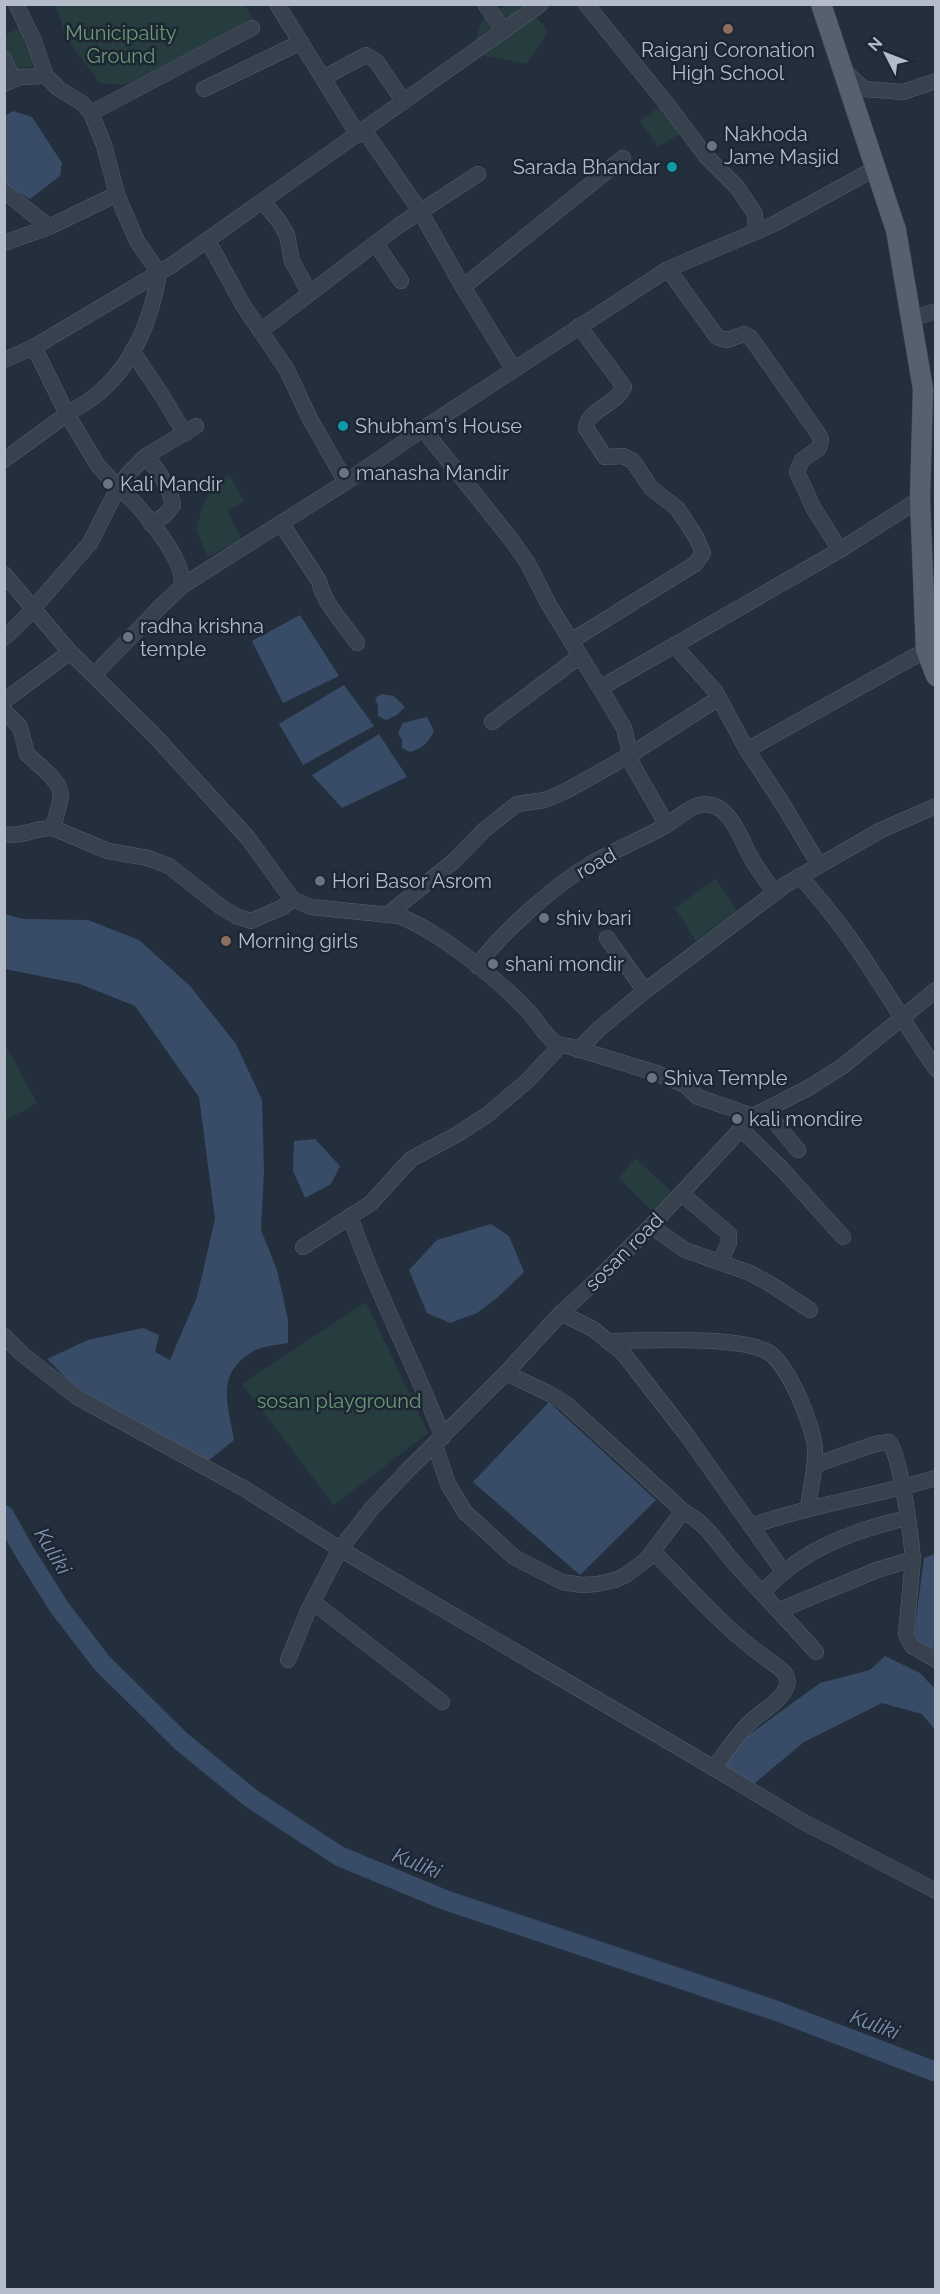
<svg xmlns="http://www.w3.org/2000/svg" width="940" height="2294" viewBox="0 0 940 2294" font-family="Raleway,sans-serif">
<rect width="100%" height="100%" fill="#242f3e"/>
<g fill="#263c3f">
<polygon points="55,5 245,5 257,26 125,85 100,83 69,42"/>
<polygon points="506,5 526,5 548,31 527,64 485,56 476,39 483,18"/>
<polygon points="23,26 36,65 13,72 5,50 5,35"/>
<polygon points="659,107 682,133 658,147 640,121"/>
<polygon points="229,474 244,501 228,511 241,540 208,557 196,530 200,515 205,500 215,484"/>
<polygon points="716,879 737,911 696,941 675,908"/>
<polygon points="5,1044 37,1103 5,1121 4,1121"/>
<polygon points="635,1158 674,1194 656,1215 619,1178"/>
<polygon points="366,1302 428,1433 334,1505 242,1384"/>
</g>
<g fill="#394c67">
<polygon points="13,111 32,117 62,163 60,176 30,199 5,184 5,116"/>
<polygon points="300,615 339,676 283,703 252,641"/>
<polygon points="344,685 374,726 303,765 279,724"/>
<polygon points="382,694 394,696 405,707 397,715 386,720 378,716 378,706 375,698"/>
<path d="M427,717L434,731C428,743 423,748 410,752L402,748V740L398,733L403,723Z"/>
<polygon points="379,734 407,777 342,808 312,775"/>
<path d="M4,914L23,919L88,920L139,940L190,986L236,1044L262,1100L264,1171L261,1230L277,1270L288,1320V1343C277,1345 261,1346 252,1352C215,1374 228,1405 234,1440L208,1461L117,1412L72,1384L47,1359L88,1340L143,1328L159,1335L155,1352L170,1360L197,1297L215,1219L199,1097L135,1006L80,984L5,969Z"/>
<polygon points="315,1139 340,1166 331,1184 305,1198 293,1171 294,1141"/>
<polygon points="491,1224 509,1236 524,1272 497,1298 477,1313 450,1323 427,1313 409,1270 437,1240"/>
<polygon points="549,1402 656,1500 580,1575 473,1482"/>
<polygon points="935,1554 935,1648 928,1648 916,1641 914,1634 924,1558"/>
<polygon points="885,1656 920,1673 935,1689 935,1730 922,1714 882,1703 804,1742 750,1787 722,1768 746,1737 820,1683 870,1670"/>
</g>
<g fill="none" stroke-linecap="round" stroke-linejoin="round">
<polyline stroke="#394c67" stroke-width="20" points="4,1515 24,1551 59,1607 102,1663 182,1742 252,1799 339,1856 445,1900 777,2011 936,2072"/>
<defs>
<g id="minor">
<path d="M16,4L34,41L46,76L59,89L82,103L91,113L104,145L117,194L123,209L137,241L159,273C152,319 133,366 95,396C87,403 76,408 67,414L97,464L118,488L127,475L146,456C157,469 170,488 173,505L165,515L151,524"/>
<polyline points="277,4 358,135"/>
<polyline points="485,4 504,31"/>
<polyline points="586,4 670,108 705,155 737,187 755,214 756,232"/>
<polyline points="4,59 13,80"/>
<polyline points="842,69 864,89 903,92 936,81"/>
<polyline points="323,78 366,55 376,61 404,102"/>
<polyline points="4,84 20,77 46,76"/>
<polyline points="204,89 301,42"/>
<polyline points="91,113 252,28"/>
<polyline points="364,130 420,211 463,287 514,370"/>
<polyline points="4,191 49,227 117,194"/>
<polyline points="263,202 279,221 287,235 292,261 309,292"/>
<polyline points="208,241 243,305 287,370 310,419 346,482"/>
<polyline points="4,243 49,227"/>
<polyline points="376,244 401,281"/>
<polyline points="668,269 717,337 727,340 744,334 751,338 817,432 821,439 819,448 802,460 797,472 814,509 840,550"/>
<polyline points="463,287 623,158"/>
<polyline points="911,319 936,311"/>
<polyline points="262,330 398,226 478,174"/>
<polyline points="132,351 161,394 185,434"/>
<polyline points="4,360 34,347 172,265 541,4"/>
<polyline points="423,429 510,538 527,562 549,605 600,688 840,550 920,499"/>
<polyline points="146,456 196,426"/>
<polyline points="4,460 67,414 34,347"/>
<path d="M281,523L319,581C324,604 344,623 357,643"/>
<path d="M4,574L70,652L154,735L248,838L292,899L311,907L399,916C442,933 496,978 528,1011C540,1024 549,1046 568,1046L656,1073L685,1085L698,1097L753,1116"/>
<path d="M4,638L24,619L90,543L118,488C137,501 171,545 179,567C182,574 182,580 182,586"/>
<path d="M571,641L695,564L703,553L696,537L677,508L651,488L633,461L623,456L605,457L586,428C587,410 616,405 624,387L579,326"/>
<polyline points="674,645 715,691 747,750 784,806 819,865"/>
<polyline points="94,675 160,607 182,586 346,482 423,429 668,269 774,224 876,168"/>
<polyline points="4,701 70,652"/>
<polyline points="4,711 20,727 27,754 50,775 58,785 61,795 59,806 53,828"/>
<polyline points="492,722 580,656"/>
<polyline points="747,750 926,650"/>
<path d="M667,825C676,819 688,808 699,805C728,799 739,835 749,854C756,868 766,880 775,893"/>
<path d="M4,834C21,838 36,827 53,828L108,851L148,858L169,866L221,907L236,916L251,921L283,907L292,899"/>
<path d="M799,876C854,933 891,1005 936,1069"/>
<polyline points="387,915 454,861 484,830 517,804 545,800 566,791 630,755 719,698"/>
<polyline points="607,938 645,991"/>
<path d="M477,966C501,933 554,886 589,865C614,850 642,839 667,825L633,766L624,728L600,688"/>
<polyline points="578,1050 600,1028 645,991 785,885 881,830 936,806"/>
<polyline points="765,1110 798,1150"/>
<polyline points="740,1128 782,1169 843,1237"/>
<polyline points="682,1194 729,1234 729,1243 720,1262"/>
<path d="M350,1216C376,1292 414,1363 443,1437"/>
<polyline points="651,1226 685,1250 750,1273 772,1285 810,1310"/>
<polyline points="303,1247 371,1203 411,1159 456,1135 487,1115 527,1081 560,1046"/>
<polyline points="561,1313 593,1329 623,1353 686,1434 783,1571"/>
<polyline points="4,1336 22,1354 77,1397 245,1489 340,1549 714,1768 800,1820 936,1891"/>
<path d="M608,1341C645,1341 738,1335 768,1352C788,1363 814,1427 815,1449C816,1469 810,1489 808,1509"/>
<polyline points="506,1373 550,1394 565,1403 683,1511"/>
<path d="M435,1445L448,1484L465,1512L514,1557L562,1582L582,1585L597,1584L615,1580L626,1575L647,1559L683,1511C709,1526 713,1538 731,1559C759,1591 788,1620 816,1652"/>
<path d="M751,1526C811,1505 874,1496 936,1478"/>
<path d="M653,1551C692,1591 728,1633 774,1664C781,1669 790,1675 787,1686C781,1702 760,1712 748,1724C735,1738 725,1753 714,1768"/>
<polyline points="913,1559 906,1634 912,1646 936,1660"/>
<path d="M763,1592C802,1549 852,1531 907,1518"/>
<polyline points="313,1602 442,1702"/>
<path d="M780,1610L877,1570L913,1559C911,1536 901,1457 889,1442L875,1444L815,1465"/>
<polyline points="288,1660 308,1611 340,1549 373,1507 407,1471 506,1373 561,1313 601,1276 651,1226 753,1116 810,1087 843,1066 936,990"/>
</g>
<polyline id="major" points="821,4 896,230 923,389 920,499 926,650 936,676"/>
</defs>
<use href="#minor" stroke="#565f6c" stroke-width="16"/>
<use href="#major" stroke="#414a57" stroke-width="21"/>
<use href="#minor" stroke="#38414e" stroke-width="15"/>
<use href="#major" stroke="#56606e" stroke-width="20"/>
</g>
<g fill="#8d6e63" stroke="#1d2633" stroke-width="2">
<circle cx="728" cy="29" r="6"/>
<circle cx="226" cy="941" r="6"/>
</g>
<g fill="#6b7280" stroke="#1d2633" stroke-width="2">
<circle cx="712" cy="146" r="6"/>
<circle cx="344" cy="473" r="6"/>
<circle cx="108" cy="484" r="6"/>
<circle cx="128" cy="637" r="6"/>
<circle cx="320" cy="881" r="6"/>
<circle cx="544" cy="918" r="6"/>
<circle cx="493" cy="964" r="6"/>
<circle cx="652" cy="1078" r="6"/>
<circle cx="737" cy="1119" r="6"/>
</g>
<g fill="#0f9aa8" stroke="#1d2633" stroke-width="2">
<circle cx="672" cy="167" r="6"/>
<circle cx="343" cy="426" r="6"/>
</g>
<g text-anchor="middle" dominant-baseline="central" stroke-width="5" stroke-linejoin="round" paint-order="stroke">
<g font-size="20" fill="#6b9a76" stroke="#1d2633">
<text x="121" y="33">Municipality<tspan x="121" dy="23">Ground</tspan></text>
<text x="339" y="1401">sosan playground</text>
</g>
<g font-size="20" fill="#b4bcc9" stroke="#1d2633" text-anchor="start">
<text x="728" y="50" text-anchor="middle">Raiganj Coronation<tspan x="728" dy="23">High School</tspan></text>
<text x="724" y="134">Nakhoda<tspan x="724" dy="23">Jame Masjid</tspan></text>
<text x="660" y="167" text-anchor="end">Sarada Bhandar</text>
<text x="355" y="426">Shubham's House</text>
<text x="356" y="473">manasha Mandir</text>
<text x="120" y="484">Kali Mandir</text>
<text x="140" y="626">radha krishna<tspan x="140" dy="23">temple</tspan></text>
<text x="332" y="881">Hori Basor Asrom</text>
<text x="556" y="918">shiv bari</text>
<text x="238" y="941">Morning girls</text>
<text x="505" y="964">shani mondir</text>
<text x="664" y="1078">Shiva Temple</text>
<text x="749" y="1119">kali mondire</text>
</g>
<g font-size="20" fill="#b4bcc9" stroke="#1d2633">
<text transform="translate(596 863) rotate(-29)">road</text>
<text transform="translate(624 1252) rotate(-45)">sosan road</text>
</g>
<g font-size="21" font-style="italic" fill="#7c92b1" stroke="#1d2633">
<text transform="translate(53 1551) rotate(59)">Kuliki</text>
<text transform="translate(417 1863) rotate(22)">Kuliki</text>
<text transform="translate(875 2024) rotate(21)">Kuliki</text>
</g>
</g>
<rect width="940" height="2294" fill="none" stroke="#b4bcc9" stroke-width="12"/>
<g transform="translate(886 54) rotate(312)" stroke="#1d2633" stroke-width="4.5" paint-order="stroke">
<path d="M0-4.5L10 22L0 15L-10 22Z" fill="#b4bcc9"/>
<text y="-9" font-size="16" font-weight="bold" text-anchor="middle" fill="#b4bcc9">N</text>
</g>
</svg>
